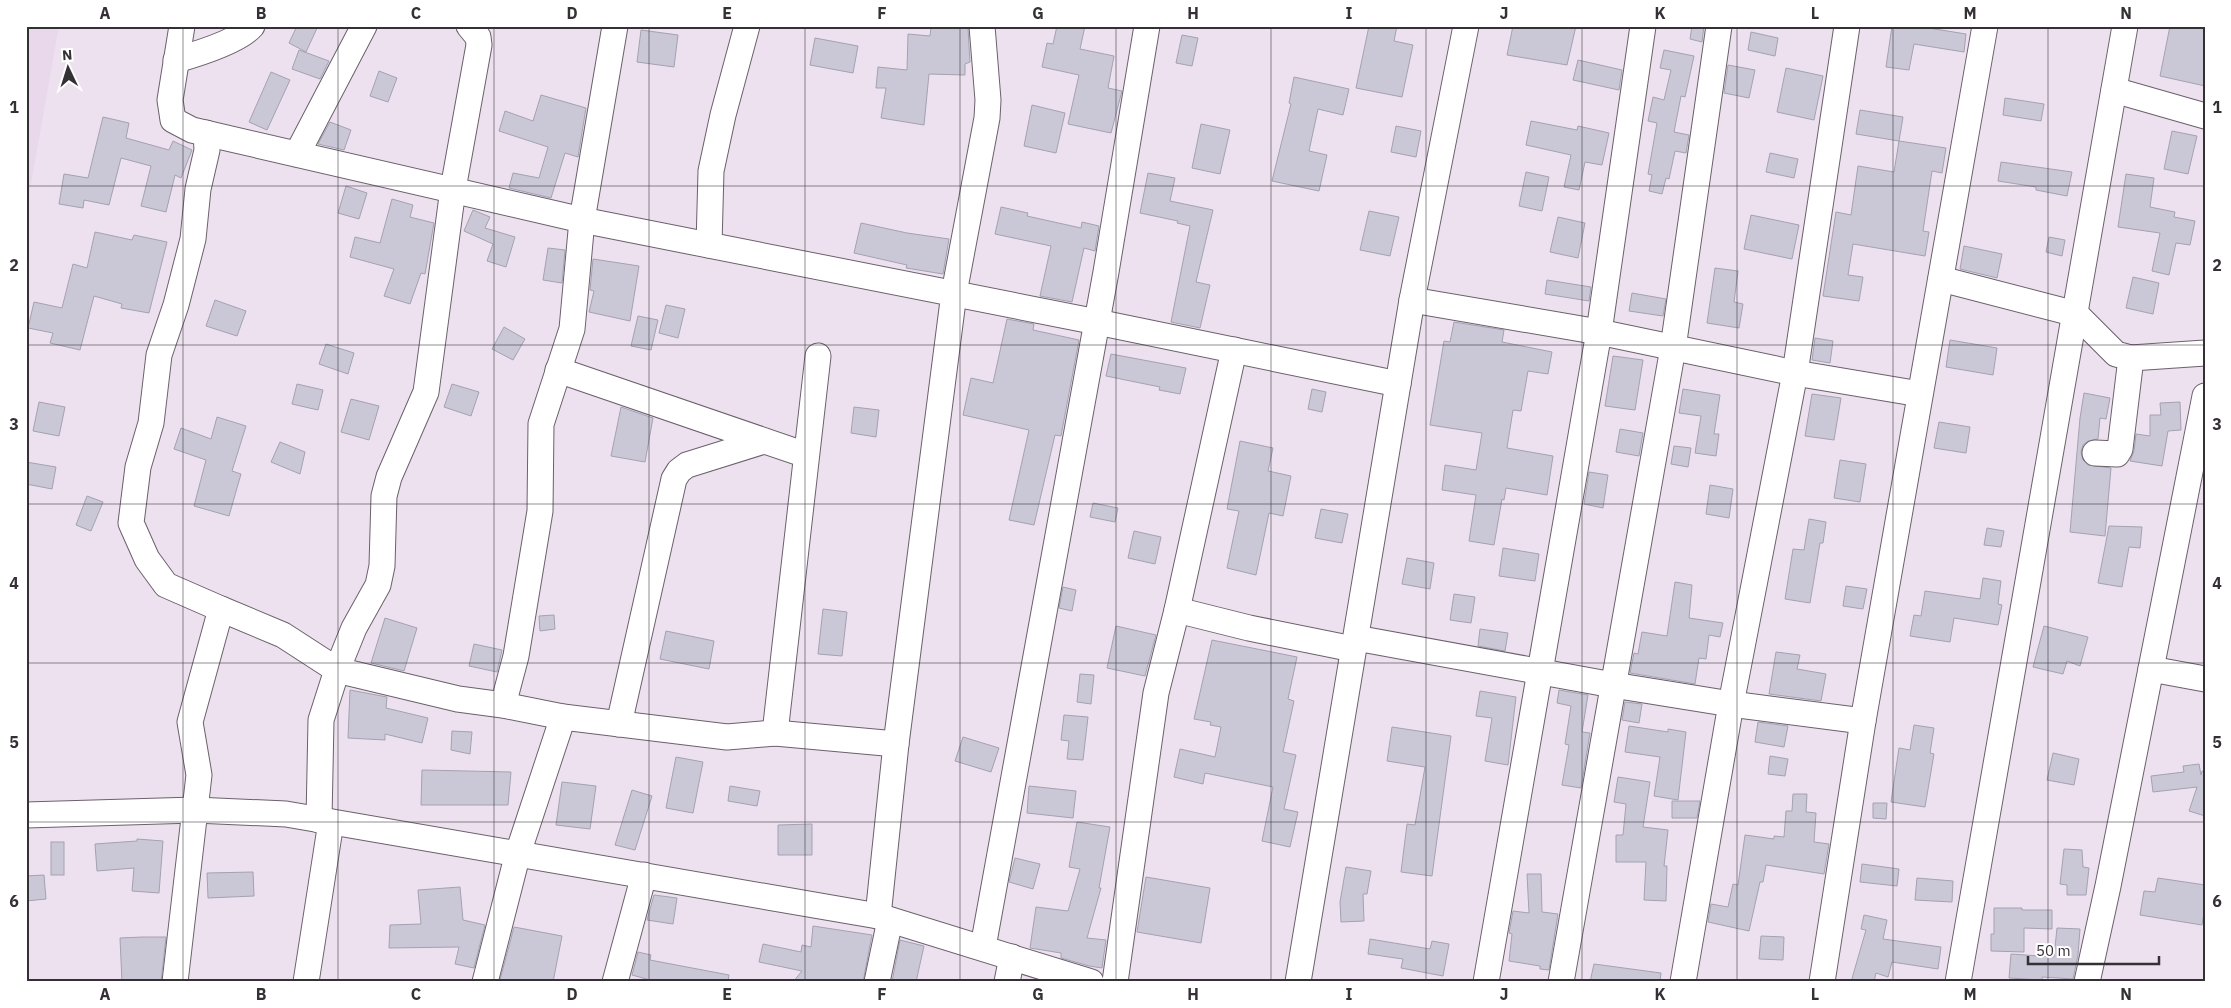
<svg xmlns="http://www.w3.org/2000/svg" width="2231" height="1008" viewBox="0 0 2231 1008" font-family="'IBM Plex Sans',sans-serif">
<rect width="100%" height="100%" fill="#ede1ef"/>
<polygon fill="#e9d7ec" points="26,26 59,26 26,212"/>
<g fill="#cac7d7" stroke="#a4a1b1">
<polygon points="297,26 318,26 306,52 289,43"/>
<polygon points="1057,26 1085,26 1080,49 1114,56 1108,88 1122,91 1111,133 1068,124 1079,75 1042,67 1047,43 1053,44"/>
<polygon points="1369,26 1397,26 1394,41 1413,45 1402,97 1356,88"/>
<polygon points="1513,26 1576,26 1567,65 1507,55"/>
<polygon points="1692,26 1704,26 1702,42 1690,39"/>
<polygon points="1892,26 1916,26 1966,34 1964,52 1914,44 1909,70 1886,67"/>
<polygon points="2170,26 2191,26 2205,29 2205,86 2160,76"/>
<polygon points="931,27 968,28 970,62 965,64 965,75 929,74 924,125 881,118 886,88 876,88 878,67 907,70 908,34 930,36"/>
<polygon points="641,30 678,35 674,67 637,62"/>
<polygon points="1751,32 1778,38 1775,56 1748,50"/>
<polygon points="1182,35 1198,38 1192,66 1176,63"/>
<polygon points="815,38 858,46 853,73 810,65"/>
<polygon points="299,50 329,61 320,79 292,69"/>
<polygon points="1664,50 1694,56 1685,97 1681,96 1674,132 1689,135 1686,153 1675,151 1669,179 1666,178 1662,194 1649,191 1652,175 1648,174 1657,123 1648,121 1653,97 1664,100 1671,70 1660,68"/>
<polygon points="1578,60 1622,70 1619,90 1573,80"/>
<polygon points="1728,65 1755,70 1749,98 1724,93"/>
<polygon points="1786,68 1823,76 1814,120 1777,112"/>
<polygon points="379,71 397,78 388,102 370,96"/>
<polygon points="271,72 290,80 267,130 249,122"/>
<polygon points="1294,77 1349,89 1343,115 1318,109 1309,151 1327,155 1319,191 1272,181 1291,104 1289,103"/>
<polygon points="541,95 586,108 578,157 565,153 551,198 509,188 513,173 539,178 548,147 499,131 505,111 533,121"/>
<polygon points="2005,98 2044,104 2041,121 2003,115"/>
<polygon points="1032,105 1065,113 1056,153 1024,146"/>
<polygon points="1860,110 1903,117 1899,141 1856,134"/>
<polygon points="103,117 129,123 126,138 169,150 173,141 192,150 181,178 175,175 166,212 141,206 151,166 121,158 109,205 84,200 83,208 59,204 64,174 88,178"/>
<polygon points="1531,121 1577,130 1578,126 1609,133 1602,165 1585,162 1579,190 1564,187 1571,155 1526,145"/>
<polygon points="330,122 351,130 344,150 318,144"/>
<polygon points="1201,124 1230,130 1220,174 1192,168"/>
<polygon points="1396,126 1421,131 1416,157 1391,152"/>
<polygon points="2172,131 2197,136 2188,174 2164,169"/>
<polygon points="1899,141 1946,148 1942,173 1932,171 1923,231 1929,232 1925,256 1853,244 1848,275 1863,277 1859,301 1823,296 1836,212 1851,215 1858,166 1894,172"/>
<polygon points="1770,153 1798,159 1794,178 1766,172"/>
<polygon points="2001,162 2072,172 2067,196 2036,190 2036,187 1998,181"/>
<polygon points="1526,172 1549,177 1542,211 1519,206"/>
<polygon points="1148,173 1175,178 1170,201 1213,210 1196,282 1210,285 1200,328 1171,322 1190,226 1177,223 1178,221 1140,213"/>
<polygon points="2126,174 2154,178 2150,207 2175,212 2174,217 2195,221 2190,245 2176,243 2169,275 2152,271 2160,233 2118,227"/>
<polygon points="346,186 367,193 359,219 338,213"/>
<polygon points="392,199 413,205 410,217 434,223 425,274 421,273 410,304 384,296 394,269 350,257 355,237 380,243"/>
<polygon points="1001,207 1028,213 1027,216 1081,228 1082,222 1099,226 1095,251 1084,248 1072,302 1040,296 1051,246 995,234"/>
<polygon points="473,210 490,217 485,228 515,237 506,267 487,261 493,244 464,231"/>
<polygon points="1369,211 1399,217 1390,256 1360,250"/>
<polygon points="1751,215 1799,225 1792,259 1744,249"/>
<polygon points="1558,217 1585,223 1578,258 1550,252"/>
<polygon points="861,223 907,233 949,239 943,274 906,268 907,265 854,253"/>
<polygon points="95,232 132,240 134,235 167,242 149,313 121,308 122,304 94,296 80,350 50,343 53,333 28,328 34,302 62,308 73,264 87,268"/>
<polygon points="2049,237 2065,240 2062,256 2046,252"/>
<polygon points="1964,246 2002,254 1997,278 1960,269"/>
<polygon points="548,248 565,250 562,283 543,280"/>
<polygon points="593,259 639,266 630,321 589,312 594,291 590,290"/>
<polygon points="1715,268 1738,271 1734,302 1743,304 1739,328 1707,323"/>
<polygon points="2133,277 2159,283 2153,314 2126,308"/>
<polygon points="1547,280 1591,287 1589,301 1545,294"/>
<polygon points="1632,293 1666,299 1663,316 1629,311"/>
<polygon points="215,300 246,311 237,336 206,326"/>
<polygon points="666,305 685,309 678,338 659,333"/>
<polygon points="638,316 658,320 651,350 631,346"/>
<polygon points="1007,319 1034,324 1033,330 1079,340 1061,436 1055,435 1034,525 1009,520 1029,430 963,415 971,378 993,383"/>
<polygon points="1454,322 1504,330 1502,342 1552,352 1548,374 1528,371 1521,411 1513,410 1507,448 1553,456 1547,495 1506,488 1504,500 1502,499 1494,545 1469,541 1476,495 1442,490 1445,465 1476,470 1482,433 1430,425 1444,341 1450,342"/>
<polygon points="504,327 525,339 513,360 492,349"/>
<polygon points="1815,338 1833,341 1830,363 1812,360"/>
<polygon points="1950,340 1997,348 1993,375 1946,367"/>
<polygon points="326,344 354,353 348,374 319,364"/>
<polygon points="1111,354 1186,368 1180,394 1159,390 1160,387 1106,376"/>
<polygon points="1613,356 1643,360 1635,410 1605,406"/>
<polygon points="297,384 323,390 318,410 292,404"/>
<polygon points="452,384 479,392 471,416 444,407"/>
<polygon points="1312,389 1326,392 1322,412 1308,409"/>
<polygon points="1683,389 1720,395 1714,434 1719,434 1716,456 1695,453 1701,416 1679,413"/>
<polygon points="2084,393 2110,398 2106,419 2100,418 2098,439 2088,441 2083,445 2081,452 2083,460 2088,465 2111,468 2105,536 2070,532 2080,418"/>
<polygon points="1812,394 1841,398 1834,440 1805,436"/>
<polygon points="351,399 379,406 369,440 341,432"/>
<polygon points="39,402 65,407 59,436 33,431"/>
<polygon points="2180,402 2181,430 2168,431 2162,466 2130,461 2134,451 2136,434 2150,436 2150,415 2161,415 2160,403"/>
<polygon points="621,407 653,418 645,462 611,456"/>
<polygon points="854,407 879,410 876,437 851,433"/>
<polygon points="217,417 246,426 232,471 241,474 229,516 194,506 206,460 174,449 181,428 211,439"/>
<polygon points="1939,422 1970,427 1966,453 1934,448"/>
<polygon points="1620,429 1643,433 1639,456 1616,452"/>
<polygon points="1240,441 1273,448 1268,471 1291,476 1283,516 1269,513 1256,575 1227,568 1239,511 1227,509"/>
<polygon points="280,442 305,452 300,474 271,462"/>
<polygon points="1674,446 1691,448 1688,467 1671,464"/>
<polygon points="1840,460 1866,464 1860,502 1834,498"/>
<polygon points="26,462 56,467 52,489 26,484"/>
<polygon points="1589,472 1608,475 1603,508 1584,504"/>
<polygon points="1710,485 1733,489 1729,518 1706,514"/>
<polygon points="87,496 103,502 91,531 76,525"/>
<polygon points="1093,503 1118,508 1115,522 1090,517"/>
<polygon points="1321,509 1348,514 1342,543 1315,538"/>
<polygon points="1809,519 1826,522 1823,543 1820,543 1810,603 1785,599 1793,549 1804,550"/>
<polygon points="2109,526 2142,527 2140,548 2129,547 2122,587 2098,583"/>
<polygon points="1987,528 2004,531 2001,547 1984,545"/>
<polygon points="1134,531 1161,537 1155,564 1128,558"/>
<polygon points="1503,548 1539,554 1535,581 1499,576"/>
<polygon points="1407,558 1434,563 1430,589 1402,584"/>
<polygon points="1983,578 2001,581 1998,604 2002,605 1998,625 1954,618 1950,642 1910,636 1914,615 1921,616 1925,591 1980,599"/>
<polygon points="1675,582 1692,585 1689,618 1723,623 1720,637 1709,635 1706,659 1699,658 1695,684 1630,673 1634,653 1638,654 1642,632 1667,636"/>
<polygon points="1846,586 1867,589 1863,609 1843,606"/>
<polygon points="1063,587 1076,590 1072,611 1059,608"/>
<polygon points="1454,594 1475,597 1471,623 1450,620"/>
<polygon points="823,609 847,612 842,656 818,654"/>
<polygon points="554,615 555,629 540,631 539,616"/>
<polygon points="385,618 417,628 404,671 371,663"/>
<polygon points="1116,626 1156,635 1145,676 1107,668"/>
<polygon points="2044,626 2088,637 2080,666 2067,661 2063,674 2033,667"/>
<polygon points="1480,629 1508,633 1505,651 1478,646"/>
<polygon points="666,631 714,641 709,669 660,659"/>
<polygon points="1212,640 1297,657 1288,699 1294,701 1283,752 1296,755 1284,809 1298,812 1290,847 1262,841 1273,787 1205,773 1203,784 1174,777 1180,749 1215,757 1221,727 1210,725 1211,722 1194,719"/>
<polygon points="474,644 502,650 497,672 469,666"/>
<polygon points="1776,652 1800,655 1797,669 1826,674 1821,701 1769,694"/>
<polygon points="1080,674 1094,675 1091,704 1077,702"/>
<polygon points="350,690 387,697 386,708 428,718 422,743 385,734 385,740 348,738"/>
<polygon points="1559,690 1588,695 1582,732 1590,733 1581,788 1562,785 1569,745 1565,744 1571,706 1557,703"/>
<polygon points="1480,691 1516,697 1508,765 1485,761 1492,718 1476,716"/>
<polygon points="1625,702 1642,704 1639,723 1622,720"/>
<polygon points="1064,715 1088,717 1083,760 1067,759 1069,741 1061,740"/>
<polygon points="1758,722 1788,726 1784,747 1755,742"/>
<polygon points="1914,725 1934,728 1930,753 1934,754 1925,807 1891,802 1899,748 1910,750"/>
<polygon points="1629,726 1668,732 1668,729 1686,732 1678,800 1654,796 1660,757 1625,752"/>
<polygon points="1392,727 1451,736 1432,876 1401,872 1407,824 1415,825 1425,767 1387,761"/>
<polygon points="452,731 472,732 470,754 451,750"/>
<polygon points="963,737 999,748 991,772 955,761"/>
<polygon points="2053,753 2079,759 2074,785 2047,780"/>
<polygon points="1770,756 1788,759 1785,776 1768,774"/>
<polygon points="676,757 703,762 693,813 666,808"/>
<polygon points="2199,764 2201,775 2202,771 2205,772 2205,816 2189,811 2197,787 2153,792 2151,776 2184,772 2183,766"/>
<polygon points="422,770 511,772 508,805 421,805"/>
<polygon points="1618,777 1650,782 1643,827 1668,830 1664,866 1667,866 1666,901 1644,900 1646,862 1616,862 1616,835 1623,835 1626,804 1614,802"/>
<polygon points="562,782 596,786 590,829 556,825"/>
<polygon points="730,786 760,791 757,806 728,801"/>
<polygon points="1029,786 1076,791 1073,818 1027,813"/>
<polygon points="632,790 652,796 635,850 615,845"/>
<polygon points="1793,794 1807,794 1806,812 1816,813 1814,842 1829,844 1824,874 1766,865 1763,882 1760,882 1749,931 1708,922 1711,904 1728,907 1733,884 1738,885 1745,835 1774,839 1774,836 1784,837 1786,811 1792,811"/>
<polygon points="1672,801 1700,801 1697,818 1672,818"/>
<polygon points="1873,803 1887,803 1886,819 1873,818"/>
<polygon points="1077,822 1110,827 1099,888 1101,888 1087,938 1106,940 1102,968 1089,966 1061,958 1061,953 1030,948 1036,907 1068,911 1080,869 1069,867"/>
<polygon points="812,824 812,855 778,855 778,825"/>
<polygon points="137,839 163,841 159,893 132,891 134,868 97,871 95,844 137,841"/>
<rect x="51" y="842" width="13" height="33"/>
<polygon points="2064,849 2082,850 2083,867 2089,868 2086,895 2067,895 2067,885 2060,884"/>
<polygon points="1015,858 1040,864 1033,889 1009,882"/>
<polygon points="1862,864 1899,869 1897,886 1860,882"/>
<polygon points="1346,867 1371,871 1367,894 1363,894 1364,921 1341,922 1340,902"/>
<polygon points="253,872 254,896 208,898 207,873"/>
<polygon points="1527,874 1541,874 1542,912 1558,914 1549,970 1540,969 1540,966 1509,961 1512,934 1509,933 1513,911 1529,913"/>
<polygon points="44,875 46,899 26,901 26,876"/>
<polygon points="1146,877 1210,888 1201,943 1137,932"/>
<polygon points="1917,878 1953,881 1952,902 1915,900"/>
<polygon points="2158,878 2205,885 2205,906 2202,925 2140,915 2144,891 2155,892"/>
<polygon points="460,887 463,920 485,925 474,968 455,964 459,947 389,948 390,925 421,924 418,890"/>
<polygon points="654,895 677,898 673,924 647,920"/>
<polygon points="1994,908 2022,908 2022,910 2052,910 2052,929 2024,928 2024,952 1991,951 1991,934 1994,934"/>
<polygon points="1864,915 1887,920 1883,939 1941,947 1938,969 1892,962 1888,977 1876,973 1874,982 1851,982 1866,930 1861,929"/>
<polygon points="813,926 872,935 863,982 793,982 802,971 759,962 763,944 801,952 802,945 811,947"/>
<polygon points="514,927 562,936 553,982 500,980"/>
<polygon points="2057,928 2080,929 2078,955 2073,979 2042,977 2042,980 2009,978 2011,954 2054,957"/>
<polygon points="1761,936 1784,937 1783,960 1759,959"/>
<polygon points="143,937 166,937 161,982 122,982 120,938"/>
<polygon points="1370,939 1430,949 1432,941 1449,944 1443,976 1401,968 1403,959 1368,954"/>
<polygon points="900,940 924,946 916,982 892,982"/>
<polygon points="638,952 651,955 650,960 729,975 728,982 649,982 650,980 632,975"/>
<polygon points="1594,964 1661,973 1660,982 1590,982"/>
</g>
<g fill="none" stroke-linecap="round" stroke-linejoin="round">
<defs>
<g id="minor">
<polyline points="182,26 170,100 173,120 192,130 582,220 1097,322 1398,384"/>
<path d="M176,60C197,54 239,41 252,26"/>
<polyline points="2114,90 2205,116"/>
<polyline points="206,133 207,150 198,189 193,239 176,305 159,355 151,423 138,467 131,523 147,559 166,585 221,609"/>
<polyline points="297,154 364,26"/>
<polyline points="709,245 711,171 723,115 747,26"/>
<polyline points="1941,279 2076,314 2116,354 2131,358 2205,353"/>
<polyline points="1412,300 1599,332 1795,373 1920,394"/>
<polyline points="558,370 806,455"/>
<polyline points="2095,453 2117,454 2120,449 2131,358"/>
<polyline points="1177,610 1249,628 1353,649"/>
<polyline points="1356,638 1613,685 1731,704 1863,721"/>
<polyline points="2151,669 2205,679"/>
<polyline points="503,705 516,656 540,511 541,424 572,329 582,220 615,26"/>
<polyline points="619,724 674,479 679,471 687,465 764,441"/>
<polyline points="775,733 818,356"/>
<polyline points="26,815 195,810 286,814 878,916 1091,982"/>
<polyline points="319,820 321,720 337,670 354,628 378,585 382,566 384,496 389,477 426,392 453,189 479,45 478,37 469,26"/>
<polyline points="878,916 896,744 954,293 987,118 988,100 982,26"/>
<polyline points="983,947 1106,272 1147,26"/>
<polyline points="175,982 199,775 190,722 221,609 283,635 337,670 458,699 503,705 563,717 727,737 775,733 896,744"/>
<polyline points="306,982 331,822"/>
<polyline points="485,982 518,853 563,717"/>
<polyline points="615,982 644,875"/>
<polyline points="877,982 890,920"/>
<polyline points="1007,982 1012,957"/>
<polyline points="1115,982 1156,693 1177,610 1234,350"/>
<polyline points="1298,982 1412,300 1466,26"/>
<polyline points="1486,982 1599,332 1643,26"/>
<polyline points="1561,982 1673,348 1719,26"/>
<polyline points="1683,982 1731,704 1795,373 1847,26"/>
<polyline points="1822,982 1863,721 1985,26"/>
<polyline points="1958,982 2125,26"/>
<polyline points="2087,982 2108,886 2205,396"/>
</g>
</defs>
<use href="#minor" stroke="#6b606c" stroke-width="27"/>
<use href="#minor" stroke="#fff" stroke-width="25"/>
</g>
<path fill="none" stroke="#353036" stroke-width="1" stroke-opacity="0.55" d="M183,26V982M338,26V982M494,26V982M649,26V982M805,26V982M960,26V982M1116,26V982M1271,26V982M1426,26V982M1582,26V982M1737,26V982M1893,26V982M2048,26V982M26,186H2205M26,345H2205M26,504H2205M26,663H2205M26,822H2205"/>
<rect width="2231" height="1008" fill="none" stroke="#ffffff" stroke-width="55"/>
<g transform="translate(68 68) rotate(356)" stroke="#ffffff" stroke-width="4" paint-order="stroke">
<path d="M0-4L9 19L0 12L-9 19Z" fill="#353036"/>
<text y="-8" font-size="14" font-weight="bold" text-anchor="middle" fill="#353036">N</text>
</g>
<path d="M2028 956v8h131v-8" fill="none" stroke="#353036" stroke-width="2.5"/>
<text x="2036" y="956" font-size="15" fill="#353036" stroke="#ffffff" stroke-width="4" paint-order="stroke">50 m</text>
<rect x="28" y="28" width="2176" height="952" fill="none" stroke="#353036" stroke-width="2"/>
<g font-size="16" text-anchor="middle" font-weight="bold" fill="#353036">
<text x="105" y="19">A</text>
<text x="261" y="19">B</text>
<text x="416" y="19">C</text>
<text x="572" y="19">D</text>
<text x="727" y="19">E</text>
<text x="882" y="19">F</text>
<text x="1038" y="19">G</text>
<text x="1193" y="19">H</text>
<text x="1349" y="19">I</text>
<text x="1504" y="19">J</text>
<text x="1660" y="19">K</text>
<text x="1815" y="19">L</text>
<text x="1970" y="19">M</text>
<text x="2126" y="19">N</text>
<text x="14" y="113">1</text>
<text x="2217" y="113">1</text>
<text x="14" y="271">2</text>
<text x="2217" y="271">2</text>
<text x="14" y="430">3</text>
<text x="2217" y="430">3</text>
<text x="14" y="589">4</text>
<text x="2217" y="589">4</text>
<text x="14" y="748">5</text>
<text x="2217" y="748">5</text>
<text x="14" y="907">6</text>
<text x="2217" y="907">6</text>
<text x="105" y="1000">A</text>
<text x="261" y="1000">B</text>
<text x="416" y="1000">C</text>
<text x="572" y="1000">D</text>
<text x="727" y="1000">E</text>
<text x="882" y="1000">F</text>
<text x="1038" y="1000">G</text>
<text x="1193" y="1000">H</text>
<text x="1349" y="1000">I</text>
<text x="1504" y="1000">J</text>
<text x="1660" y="1000">K</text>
<text x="1815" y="1000">L</text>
<text x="1970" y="1000">M</text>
<text x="2126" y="1000">N</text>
</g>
</svg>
